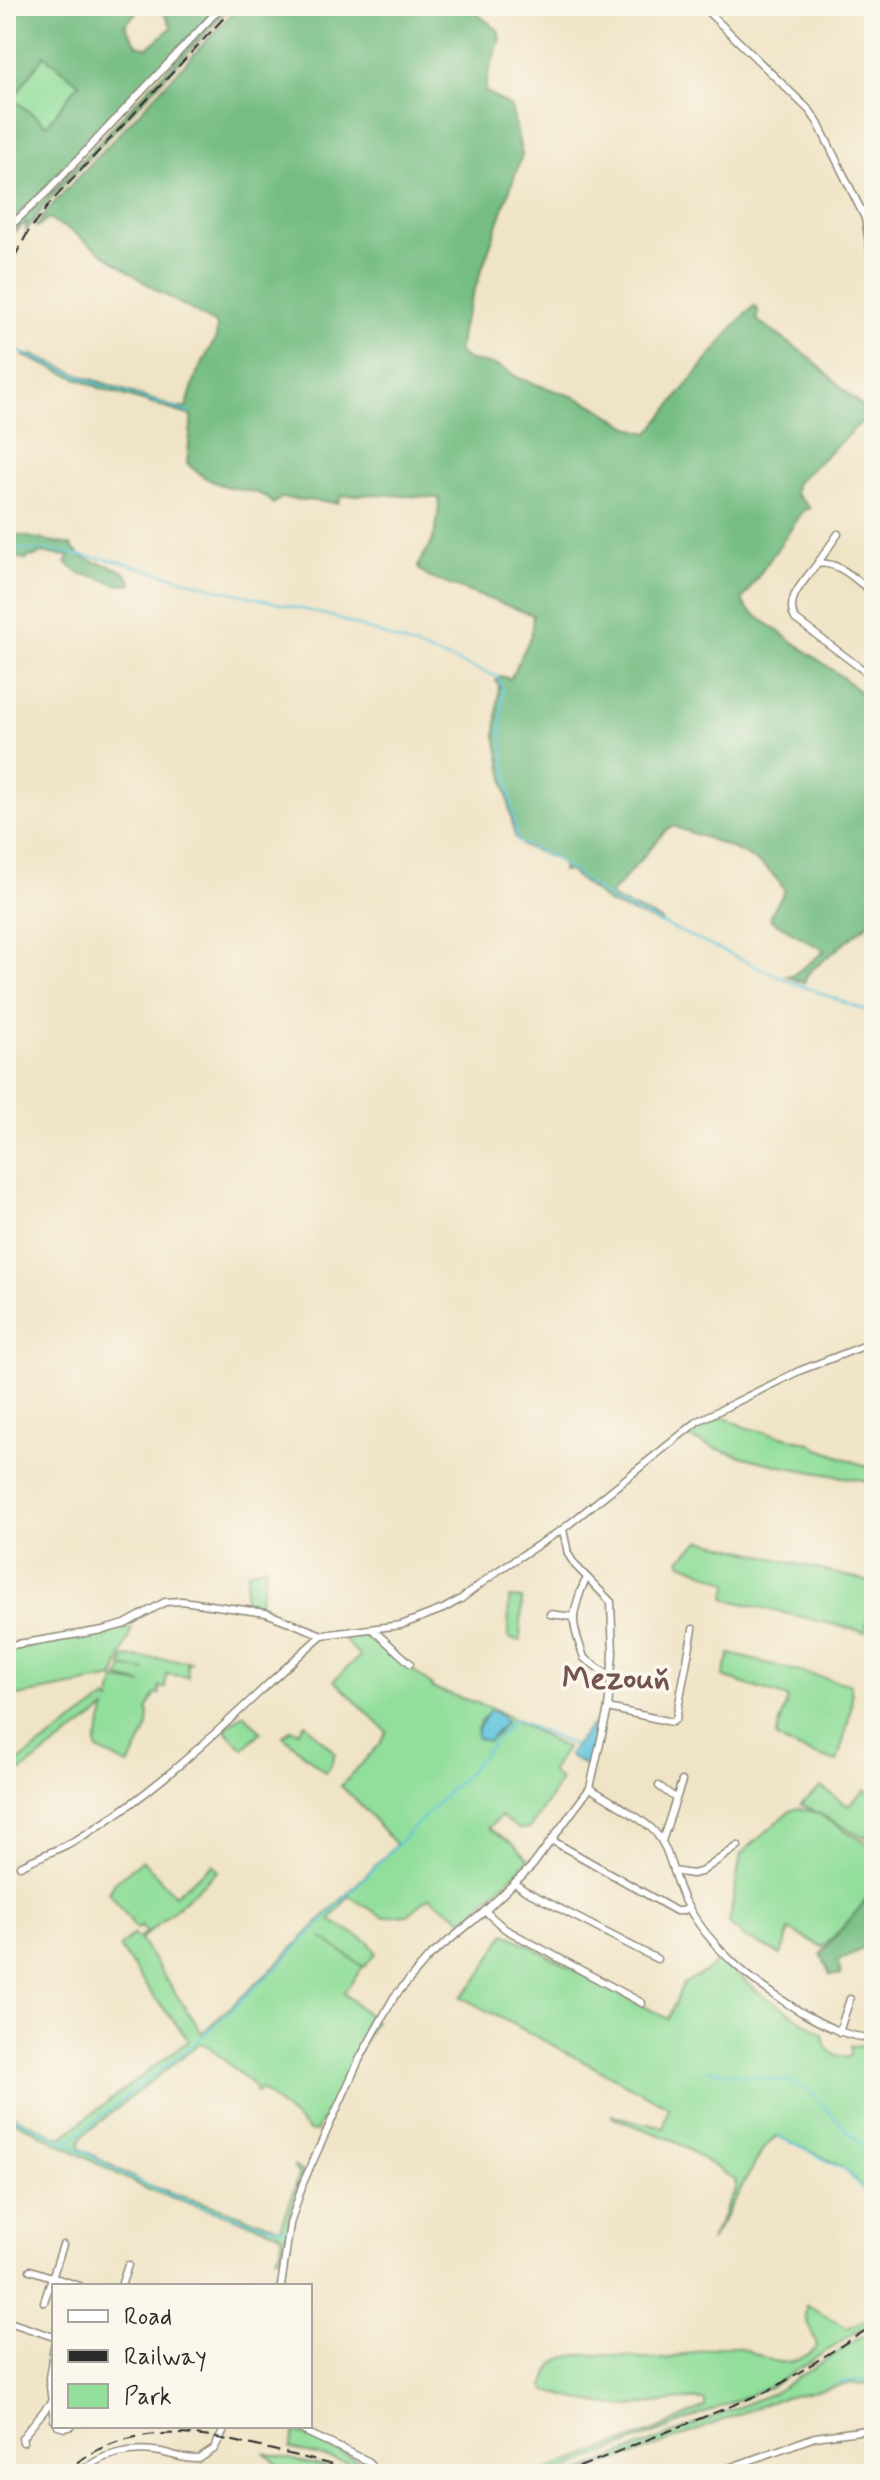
<svg xmlns="http://www.w3.org/2000/svg" width="880" height="2480" viewBox="0 0 880 2480" font-family="Mynerve,sans-serif">
<rect width="100%" height="100%" fill="#fbf7ec"/>
<filter id="ink" filterUnits="userSpaceOnUse"><feTurbulence type="fractalNoise" baseFrequency=".0125" numOctaves="2"/><feDisplacementMap in="SourceGraphic" scale="16" xChannelSelector="R" yChannelSelector="G"/><feConvolveMatrix kernelMatrix="1 2 1 2 8 2 1 2 1" color-interpolation-filters="sRGB"/></filter>
<filter id="wash" filterUnits="userSpaceOnUse"><feTurbulence type="fractalNoise" baseFrequency=".006" numOctaves="4" result="noise"/><feDisplacementMap in="SourceGraphic" scale="32" xChannelSelector="R" yChannelSelector="G"/><feGaussianBlur stdDeviation="1.8" result="paint"/><feColorMatrix in="noise" values="0 0 0 0 0 0 0 0 0 0 0 0 0 0 0 0 0 1.4 0 .05"/><feComposite in="paint" operator="in"/></filter>
<g filter="url(#wash)">
<rect width="100%" height="100%" fill="#f0e4c6"/>
<g fill="#92de9b" stroke="#5e8463" stroke-width="2" fill-rule="evenodd">
<polygon points="44,55 79,83 47,125 13,99"/>
<path d="M723,1416L744,1427L811,1443L819,1449L874,1469V1482C814,1472 740,1462 685,1436Z"/>
<polygon points="701,1540 874,1583 865,1632 729,1600 725,1597 729,1583 682,1563 680,1559"/>
<polygon points="264,1566 266,1567 259,1605 244,1603 248,1572"/>
<polygon points="509,1598 522,1599 520,1641 508,1638"/>
<polygon points="132,1628 114,1678 6,1698 6,1651"/>
<path d="M369,1633L432,1686V1688L494,1709L566,1748L551,1771L561,1781L530,1828L519,1829L500,1816L489,1828L514,1844L529,1860L464,1920L429,1897L408,1915L383,1917L349,1896L330,1920L369,1942L376,1953L364,1967L321,1937L363,1967L344,1993L375,2021L316,2132L309,2131L261,2089L256,2093L254,2086L208,2046L200,2043L83,2135L79,2145L83,2150L145,2184L281,2228L299,2175L293,2166L303,2172L292,2206L282,2256H276L281,2249L282,2236L278,2232L146,2189L6,2116V2112L55,2136H63L189,2040L147,1988L120,1947L133,1934L139,1939L146,1932L141,1926L138,1929L135,1927L109,1892L115,1882L142,1860L175,1895L213,1864L218,1871L140,1940L202,2033L269,1972L396,1845L359,1803L341,1786L381,1743L387,1732L334,1680L360,1656L345,1641L346,1635ZM495,1711L506,1721L496,1735L488,1742L477,1734C476,1722 485,1716 495,1711Z"/>
<path d="M730,1654L849,1684C858,1698 842,1744 837,1762L798,1749L778,1739L776,1736L788,1698L723,1677Z"/>
<polygon points="130,1657 192,1661 187,1663 188,1677 167,1674 165,1688 159,1687 160,1694 156,1694 147,1710 149,1713 148,1727 131,1762 128,1765 98,1750 96,1744 106,1709 17,1774 12,1766 107,1698 110,1701 115,1680 143,1684 119,1678 123,1667 146,1671 122,1666 124,1658"/>
<polygon points="244,1714 261,1732 243,1749 224,1729"/>
<polygon points="305,1723 335,1753 331,1765 326,1773 283,1736 291,1729 299,1731"/>
<polygon points="821,1787 848,1806 865,1790 874,1796 874,1829 865,1838 801,1804"/>
<polygon points="797,1808 815,1812 874,1848 874,1886 855,1915 823,1947 789,1930 781,1955 743,1936 729,1924 741,1854 789,1812"/>
<path d="M505,1933L668,2019L683,1984L705,1972L721,1959L757,1991L823,2034C824,2051 833,2055 848,2058L851,2055V2046L873,2045L874,2201L847,2171L833,2162L777,2136L764,2148L710,2243L736,2187L735,2180L673,2140L612,2117V2115L664,2128L668,2106L461,1997L480,1976Z"/>
<path d="M806,2305L847,2328L874,2316V2321L770,2387L571,2467L551,2474H535L654,2431L705,2407V2401C695,2396 641,2406 623,2406C596,2405 574,2398 548,2391L544,2386C547,2380 549,2369 554,2364C571,2346 639,2360 663,2359C686,2357 706,2346 729,2346C754,2347 774,2371 799,2359C807,2355 813,2354 817,2345L805,2317Z"/>
<polygon points="874,2329 874,2382 860,2385 852,2383 775,2400 631,2456 573,2474 773,2393"/>
<polygon points="295,2431 363,2463 363,2466 290,2449"/>
<polygon points="265,2453 354,2474 288,2474"/>
</g>
<g fill="#75bd83" stroke="#507457" stroke-width="2" fill-rule="evenodd">
<path d="M6,6H142L125,25L137,45L148,48L172,27L164,14L170,9L168,6H218L47,188L6,226ZM44,55L79,83L47,125L13,99Z"/>
<polygon points="226,6 232,6 49,200 26,231 27,222 13,233 17,224 51,192"/>
<path d="M239,6H467L498,30L500,39L488,73L485,91L511,107L522,155L462,326L458,352C473,366 480,360 497,366C505,369 512,374 519,378C542,388 567,392 589,403C610,413 626,430 649,433L736,324L754,306L758,310L757,320L809,357L868,412V416L796,483L795,494L810,508L804,510L742,600L747,609L841,676L874,704V919L808,973L804,983L787,976L793,975L825,951L771,920L770,915L785,891C763,852 711,841 673,826L667,829L610,895L614,899L661,920L662,924L610,904L569,871H562V865L558,860L523,846L515,837L496,736L499,685L496,681L501,676L510,679L531,636L533,615L428,577L418,568C419,558 427,553 431,544C437,530 439,513 439,498L375,494L341,496L338,503L281,498L273,504C261,488 236,491 219,484C207,480 196,472 187,463L192,416L100,388L24,356L33,355L80,375L176,408H186L197,373L216,338L217,325L153,288L68,229L48,219L35,228L53,204Z"/>
<path d="M6,533L71,545C84,570 122,557 132,584C114,589 99,573 81,575L66,563L69,556L39,553L37,556L27,557V560L6,554Z"/>
<polygon points="874,1890 874,1943 838,1961 841,1975 830,1975 821,1954"/>
</g>
<g fill="#5fc5dd" stroke="#457884" stroke-width="2">
<polygon points="489,1711 494,1711 506,1721 488,1742 478,1738 476,1732"/>
<polygon points="591,1725 599,1728 590,1768 568,1755"/>
</g>
<g fill="none" stroke-linecap="round" stroke-linejoin="round">
<g stroke="#5fc5dd" stroke-width="2">
<polyline points="6,346 96,383 190,413"/>
<polyline points="6,549 46,550 117,561 218,589 331,616 498,677 503,689 501,733 517,841 556,859 612,901 787,980 874,1014"/>
<polyline points="874,1994 872,1999 874,2011"/>
<polyline points="708,2070 793,2082 809,2091 865,2148 874,2176"/>
<polyline points="6,2113 63,2141 72,2139 201,2038 278,1966 469,1771 514,1719 574,1746"/>
<polyline points="778,2136 845,2170 874,2201"/>
<path d="M65,2142C89,2153 111,2169 136,2180C184,2202 237,2219 289,2230"/>
<polyline points="839,2383 874,2377"/>
</g>
</g>
</g>
<g filter="url(#ink)">
<g fill="none" stroke-linecap="round" stroke-linejoin="round">
<defs>
<g id="minor">
<polyline points="702,6 810,111 818,123 865,218 874,274"/>
<polyline points="6,230 49,190 222,6"/>
<polyline points="817,564 838,534"/>
<path d="M874,594C858,582 839,560 817,564C805,581 784,598 795,619L874,678"/>
<path d="M586,1580C582,1585 574,1610 574,1618C573,1630 581,1647 584,1658L611,1677"/>
<polyline points="550,1614 574,1617"/>
<polyline points="372,1629 410,1663"/>
<polyline points="6,1646 103,1630 125,1624 165,1602 182,1601 266,1613 322,1635 401,1625 443,1609 461,1599 499,1570 563,1529 698,1421 799,1371 874,1342"/>
<polyline points="608,1708 672,1722 676,1719 693,1629"/>
<polyline points="659,1786 675,1798"/>
<path d="M590,1788C610,1801 634,1813 651,1828C671,1846 672,1877 684,1900C711,1950 753,1983 801,2012C824,2025 847,2038 874,2038"/>
<polyline points="553,1841 676,1911 682,1911 688,1907"/>
<polyline points="662,1841 682,1781"/>
<path d="M20,1866C38,1857 58,1850 76,1840C169,1786 242,1705 322,1635"/>
<polyline points="673,1871 692,1874 701,1872 738,1846"/>
<polyline points="515,1883 524,1890 657,1959"/>
<polyline points="485,1911 505,1929 642,2003"/>
<polyline points="839,2032 850,1999"/>
<polyline points="30,2270 80,2286"/>
<polyline points="121,2286 128,2265"/>
<polyline points="281,2286 290,2224 303,2183 360,2058 394,1997 429,1957 485,1911 533,1865 590,1788 608,1708 613,1654 611,1602 575,1565 568,1554 563,1529"/>
<polyline points="44,2302 63,2245"/>
<polyline points="6,2321 54,2337"/>
<polyline points="54,2346 49,2378 54,2420"/>
<polyline points="58,2426 65,2428 72,2426"/>
<polyline points="293,2426 368,2461 376,2474"/>
<polyline points="23,2442 22,2438 51,2402"/>
<path d="M78,2474C101,2453 132,2447 161,2452C174,2455 186,2460 199,2459L214,2449L226,2426"/>
<polyline points="712,2474 815,2437 874,2429"/>
</g>
</defs>
<use href="#minor" stroke="#8e8878" stroke-width="9"/>
<use href="#minor" stroke="#fff" stroke-width="6"/>
<g stroke="#2b2b2b" stroke-width="2" stroke-dasharray="12 6" stroke-linecap="butt">
<polyline points="6,273 28,232 51,202 235,6"/>
<path d="M63,2474C126,2417 199,2432 273,2450C305,2458 337,2466 369,2474"/>
<polyline points="562,2474 771,2390 874,2325"/>
</g>
</g>
</g>
<g text-anchor="middle" dominant-baseline="central" stroke-width="7" stroke-linejoin="round" paint-order="stroke">
<g font-size="32" font-weight="bold" fill="#72534e" stroke="#fbf7ec">
<text x="616" y="1679">Mezouň</text>
</g>
</g>
<rect width="880" height="2480" fill="none" stroke="#fbf7ec" stroke-width="32"/>
<rect x="52" y="2284" width="260" height="144" fill="#fbf7ec" stroke="#a8a59f" stroke-width="2"/>
<rect x="68" y="2310" width="40" height="12" fill="#ffffff" stroke="#a8a59f" stroke-width="2"/>
<text x="124" y="2324" font-size="24" fill="#2b2b2b">Road</text>
<rect x="68" y="2350" width="40" height="12" fill="#2b2b2b" stroke="#a8a59f" stroke-width="2"/>
<text x="124" y="2364" font-size="24" fill="#2b2b2b">Railway</text>
<rect x="68" y="2384" width="40" height="24" fill="#92de9b" stroke="#a8a59f" stroke-width="2"/>
<text x="124" y="2404" font-size="24" fill="#2b2b2b">Park</text>
</svg>
